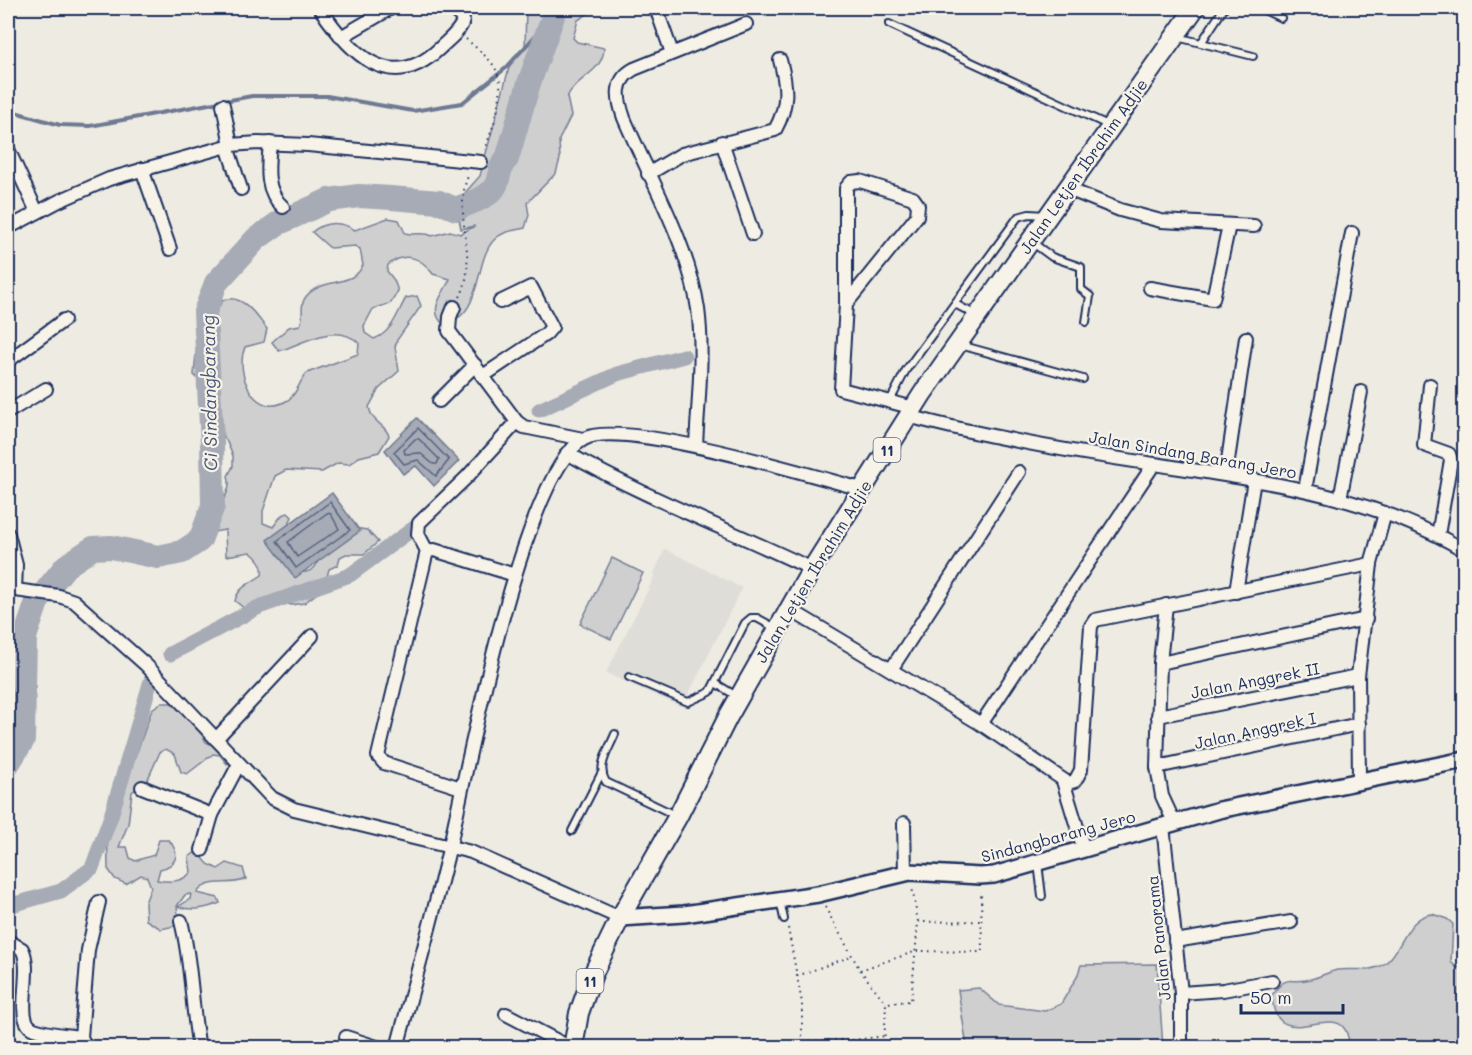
<svg xmlns="http://www.w3.org/2000/svg" width="1472" height="1055" viewBox="0 0 1472 1055" font-family="Mali,sans-serif">
<rect width="100%" height="100%" fill="#eeebe2"/>
<filter id="ink" filterUnits="userSpaceOnUse"><feTurbulence type="fractalNoise" baseFrequency=".0167" numOctaves="2"/><feDisplacementMap in="SourceGraphic" scale="12" xChannelSelector="R" yChannelSelector="G"/><feConvolveMatrix kernelMatrix="1 2 1 2 8 2 1 2 1" color-interpolation-filters="sRGB"/></filter>
<g filter="url(#ink)">
<polygon fill="#deddd8" points="665,549 742,588 682,707 606,673 653,580 654,573"/>
<g fill="#cfcfcf" stroke="#757f96" stroke-width="1.5">
<path d="M526,8H597L578,20L573,38L577,42L604,48C603,73 577,76 567,97L571,116L559,140L560,159L556,173L527,203L529,215L525,228C514,231 502,231 494,240C473,261 484,320 442,323C428,309 444,293 450,279L433,274C421,257 405,251 388,265L387,271L394,280L398,291L391,303L373,309L364,326L365,333L374,339C393,332 397,313 406,298L417,296L421,306L397,340L395,347L399,371L379,389L369,407C372,424 385,423 389,436L379,452L359,457L349,464L338,463L322,472L286,470L275,476L263,511V523L273,527L282,515L288,513L292,517L276,550C281,563 300,580 314,568C319,563 318,556 322,551C330,542 345,535 354,528L367,530L378,542L364,554H346L340,557L338,565L329,569L324,588L304,603L291,605L274,598L245,609L235,601C238,587 251,583 262,575C264,565 258,558 250,552L226,556L225,530L214,532L209,521L211,516C220,504 233,492 228,476L233,466V456L226,440L215,427L214,395L194,375L196,353L222,301C241,291 257,316 267,329L264,342L245,347C234,373 255,421 288,400C298,393 299,381 307,373L358,354L359,343C336,321 302,344 279,351L272,342L289,327L300,325C305,316 299,307 305,298C319,277 354,288 363,265L360,249L355,246L330,248L312,232C325,221 341,221 355,230L388,218L399,220L405,233C415,236 423,231 432,236L450,231L460,234L475,226L461,229L456,203L480,176L510,64L516,54L525,48Z"/>
<polygon points="612,558 643,573 611,639 580,624"/>
<path d="M161,703H172L188,708L206,742L228,753L232,760L227,764L220,755L213,754L187,774L181,772L175,754L166,749L160,752L147,781L132,792L128,824L119,847H127L130,858L135,861L154,855L159,840H169C180,854 178,865 160,869L157,880C169,882 182,883 191,872L189,857L197,851L208,864L218,869L227,863L243,868L246,879C231,887 207,877 197,893L218,898L220,903C205,909 193,911 178,907L190,899L191,894L185,895L177,906L179,925L161,929L146,920L145,903L151,887L147,877L141,875L126,884L115,879L108,869L107,813L111,793L129,759L137,752L152,709Z"/>
<path d="M1432,914L1447,919L1453,924L1451,962L1457,968L1464,963V1047H1343L1349,1041C1348,1038 1347,1031 1344,1028C1328,1007 1274,1053 1272,995C1288,972 1289,985 1311,979C1320,977 1328,972 1337,970C1351,968 1365,972 1378,967C1402,959 1403,917 1432,914Z"/>
<polygon points="1157,964 1163,1047 967,1047 958,990 979,988 999,1005 1045,1011 1061,1004 1077,977 1081,965"/>
</g>
<g fill="#a6abb5" stroke="#6e7992" stroke-width="1.5">
<polygon points="417,418 459,461 434,486 416,466 403,474 385,450"/>
<polygon points="332,493 360,531 295,578 267,540"/>
</g>
<g fill="none" stroke-linecap="round" stroke-linejoin="round">
<g stroke="#536181" stroke-width="1.5">
<polygon points="418,428 449,460 436,476 418,460 404,464 394,452"/>
<polygon points="415,439 419,439 439,459 437,464 433,464 420,453 405,454 404,450"/>
<polygon points="330,502 350,530 296,568 277,541"/>
<polygon points="327,513 331,514 339,529 297,557 288,542"/>
</g>
<polyline stroke="#6e7992" stroke-width="4" points="8,110 60,125 90,126 252,96 327,96 413,111 462,103 506,68 554,15"/>
<g stroke="#a6abb5" stroke-width="15">
<polyline points="539,410 617,374 684,356"/>
<polyline points="170,654 259,607 350,575 414,528"/>
<polyline points="8,906 61,891 92,868 111,816 152,677"/>
</g>
<path stroke="#a6abb5" stroke-width="24" d="M8,764L23,740L25,637L37,602L66,566L93,548L111,547L158,557L182,552L200,540L213,506L212,443L205,312L216,283L256,239L277,224L329,200L359,196L391,198L439,202L456,209C469,203 490,198 496,185C500,176 499,165 507,159L529,83L556,8"/>
<defs>
<g id="service">
<polyline points="1260,8 1281,18"/>
<polyline points="889,24 1110,126"/>
<polyline points="1177,37 1253,56"/>
<polyline points="1201,43 1224,8"/>
<polyline points="1033,243 1052,257 1081,267 1081,289 1090,296 1086,322"/>
<polyline points="955,304 976,315"/>
<polyline points="960,345 1083,379"/>
<polyline points="890,401 906,370 1018,217 1029,214 1046,215"/>
<polyline points="629,677 688,702 710,692 745,623 751,618 757,618 777,629"/>
<polyline points="715,683 738,697"/>
<path d="M615,734C609,750 596,766 606,782L677,816"/>
<polyline points="572,831 601,774"/>
<polyline points="1038,863 1042,896"/>
<polyline points="780,900 784,919"/>
</g>
<g id="minor">
<path d="M320,8C349,52 390,96 440,48C448,40 461,31 463,20L454,8"/>
<polyline points="656,8 672,53"/>
<polyline points="341,37 391,8"/>
<polyline points="223,105 231,145"/>
<polyline points="722,142 753,234"/>
<path d="M270,143C268,166 264,190 283,207"/>
<polyline points="227,146 241,189"/>
<polyline points="8,149 37,212"/>
<polyline points="142,169 170,249"/>
<path d="M648,174L682,154L775,130C789,105 787,86 780,60"/>
<polyline points="1068,189 1120,210 1161,221 1254,226"/>
<polyline points="8,228 59,201 109,179 231,145 258,143 308,145 481,162"/>
<polyline points="1150,288 1213,299 1229,225"/>
<polyline points="846,304 917,216 918,205 913,198 860,181 851,182 846,188 846,304 841,389 914,408"/>
<polyline points="454,307 450,317 449,331 517,422 524,427 583,439"/>
<polyline points="8,361 64,320"/>
<polyline points="483,376 546,334 552,327 531,287 500,302"/>
<polyline points="1430,385 1424,445 1449,454 1451,460 1438,535"/>
<polyline points="439,401 475,365"/>
<polyline points="8,412 46,389"/>
<path d="M908,416C989,438 1072,452 1154,464C1261,481 1370,494 1464,550"/>
<path d="M696,446C698,401 704,354 698,309C689,245 649,177 624,118C617,98 614,80 634,69L746,24"/>
<path d="M567,453C646,498 730,530 812,569"/>
<polyline points="1226,474 1246,338"/>
<polyline points="1305,490 1352,233"/>
<polyline points="1340,499 1361,392"/>
<polyline points="8,534 16,565 15,590"/>
<polyline points="427,551 434,550 515,575"/>
<polyline points="8,589 59,596 74,601 146,665 272,798 294,809 471,852 620,918"/>
<polyline points="1236,592 1254,480"/>
<polyline points="1166,605 1160,663 1157,767 1162,796 1174,822"/>
<polyline points="789,609 981,724 1068,783 1075,781 1081,770 1091,626 1095,620 1371,564"/>
<polyline points="1160,663 1366,619"/>
<polyline points="892,668 1019,472"/>
<polyline points="1158,716 1358,676"/>
<polyline points="981,724 1154,464"/>
<polyline points="216,739 312,636"/>
<polyline points="1157,767 1359,724"/>
<polyline points="1359,780 1358,676 1371,564 1385,513"/>
<polyline points="1063,781 1084,850"/>
<polyline points="142,787 212,815"/>
<polyline points="461,788 384,763 378,756 427,551 418,534 419,523 467,477 517,422"/>
<polyline points="904,823 905,873"/>
<polyline points="1163,826 1181,993 1181,1048"/>
<polyline points="202,850 212,815 239,764"/>
<path d="M181,921C192,963 191,1005 199,1048"/>
<path d="M8,941L22,949C34,970 13,1022 34,1029C48,1034 66,1035 81,1037"/>
<polyline points="1175,941 1291,922"/>
<polyline points="1181,993 1223,990 1272,981"/>
<polyline points="506,1014 571,1048"/>
<polyline points="346,1037 380,1048"/>
<polyline points="86,1048 81,1037 88,950 99,902"/>
<path d="M397,1048C415,980 434,913 450,845C467,769 523,472 584,439C620,418 814,476 861,489"/>
</g>
<polyline id="tertiary" points="620,918 684,914 818,894 910,872 980,876 994,875 1219,810 1464,760"/>
<polyline id="primary" points="573,1048 579,1013 593,974 620,918 678,816 728,717 812,569 923,393 1195,8"/>
</defs>
<use href="#service" stroke="#1b2f5e" stroke-width="10"/>
<use href="#minor" stroke="#1b2f5e" stroke-width="16"/>
<use href="#tertiary" stroke="#1b2f5e" stroke-width="20"/>
<use href="#primary" stroke="#1b2f5e" stroke-width="22"/>
<g stroke="#1b2f5e" stroke-width="2" stroke-dasharray="1.5 4.5" stroke-linecap="butt">
<path d="M466,39C474,46 483,53 490,61C512,85 493,124 485,150"/>
<path d="M460,297C480,258 451,212 469,174"/>
<polyline points="825,907 860,970 886,1003"/>
<polyline points="918,922 984,921"/>
<polyline points="788,928 802,1003 802,1048"/>
<polyline points="860,970 917,951 982,952 981,891"/>
<polyline points="797,976 852,956"/>
<polyline points="804,1041 853,1040 885,1036"/>
<polyline points="884,1048 886,1003 911,1001 918,922 912,887"/>
</g>
<use href="#service" stroke="#f7f3e8" stroke-width="6"/>
<use href="#minor" stroke="#f7f3e8" stroke-width="12"/>
<use href="#tertiary" stroke="#f7f3e8" stroke-width="15"/>
<use href="#primary" stroke="#f7f3e8" stroke-width="18"/>
</g>
</g>
<g text-anchor="middle" dominant-baseline="central" stroke-width="4.5" stroke-linejoin="round" paint-order="stroke">
<g fill="#f7f3e8" stroke="#5d6a87" stroke-width="1.5">
<rect x="873.5" y="438" width="27" height="24" rx="4.5"/>
<rect x="576.5" y="969" width="27" height="24" rx="4.5"/>
</g>
<g font-size="15" font-weight="bold" fill="#1b2f5e">
<text x="887" y="450">11</text>
<text x="590" y="981">11</text>
</g>
<g font-size="16" fill="#1b2f5e" stroke="#f7f3e8">
<text transform="translate(1083 166) rotate(-55)">Jalan Letjen Ibrahim Adjie</text>
<text transform="translate(1193 454) rotate(10)">Jalan Sindang Barang Jero</text>
<text transform="translate(813 571) rotate(-59)">Jalan Letjen Ibrahim Adjie</text>
<text transform="translate(1255 680) rotate(-11)">Jalan Anggrek II</text>
<text transform="translate(1255 730) rotate(-12)">Jalan Anggrek I</text>
<text transform="translate(1058 836) rotate(-15)">Sindangbarang Jero</text>
<text transform="translate(1158 938) rotate(-96)">Jalan Panorama</text>
</g>
<g font-size="18" font-style="italic" fill="#455478" stroke="#f7f3e8">
<text transform="translate(209 393) rotate(-91)">Ci Sindangbarang</text>
</g>
</g>
<rect width="1472" height="1055" fill="none" stroke="#f7f3e8" stroke-width="30"/>
<rect x="15" y="15" width="1442" height="1025" fill="none" stroke="#1b2f5e" stroke-width="2" filter="url(#ink)"/>
<path d="M1241 1004v9h102v-9" fill="none" stroke="#1b2f5e" stroke-width="3"/>
<text x="1250" y="1004" font-size="18" fill="#1b2f5e" stroke="#f7f3e8" stroke-width="4.5" paint-order="stroke">50 m</text>
</svg>
